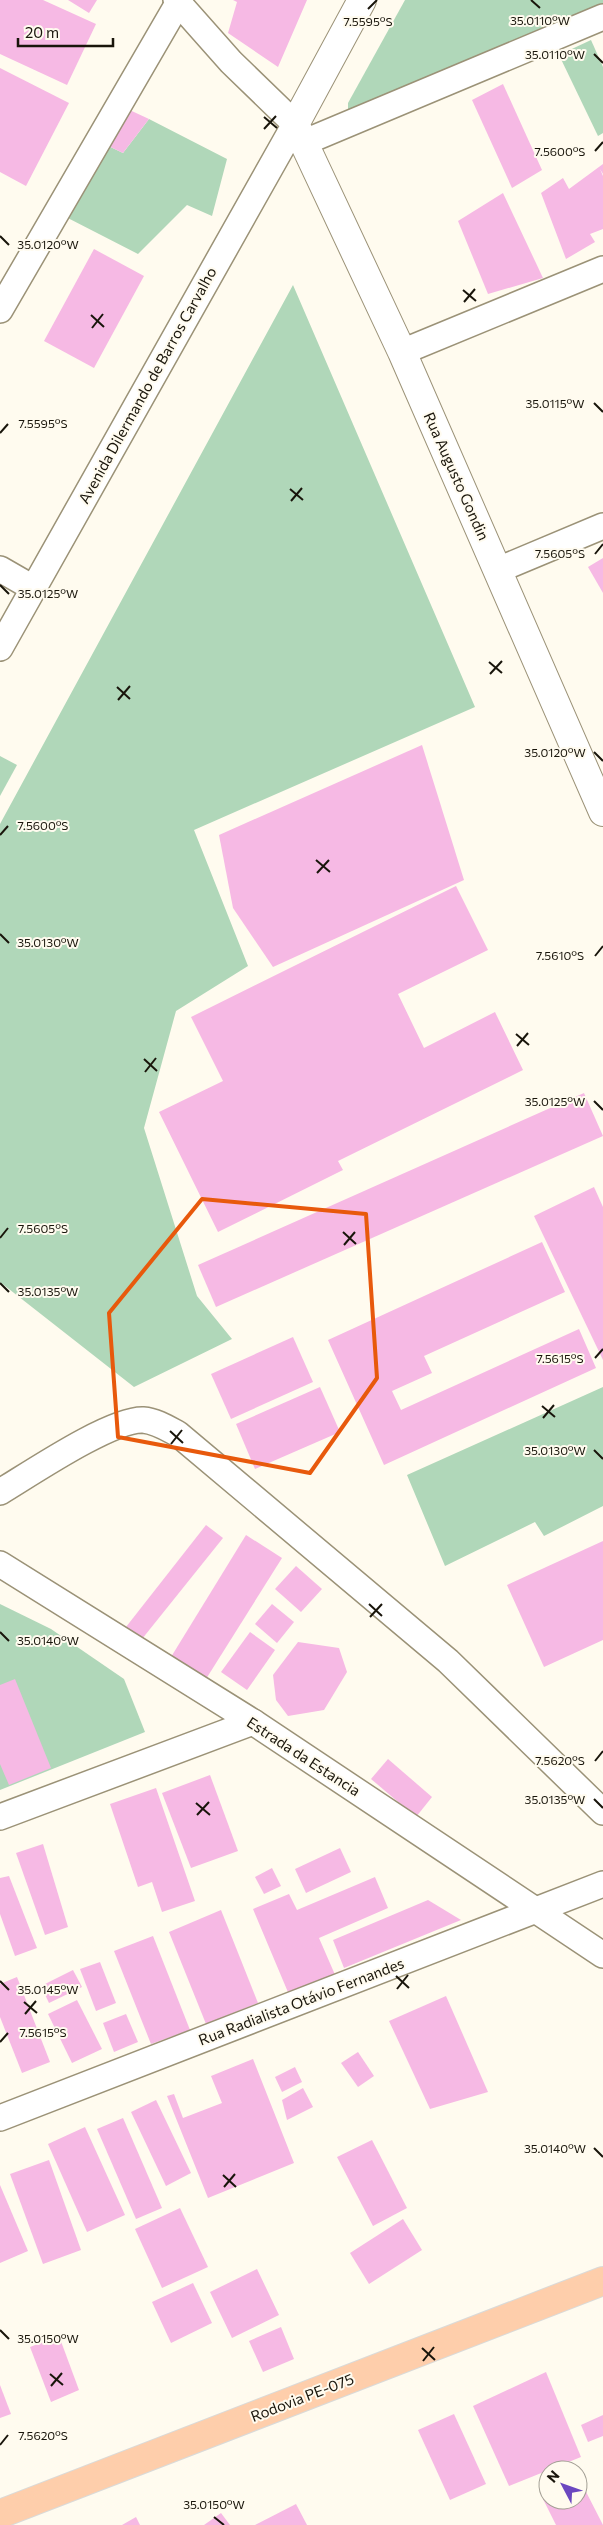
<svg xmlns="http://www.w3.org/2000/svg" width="603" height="2525" viewBox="0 0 603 2525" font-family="Commissioner,sans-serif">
<rect width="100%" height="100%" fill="#fffbef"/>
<g fill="#b0d7b9">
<polygon points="405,0 603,0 603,7 348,116 348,103"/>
<polygon points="591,40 603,67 603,133 598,136 559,55"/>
<polygon points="149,119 227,159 212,216 187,205 138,254 60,214 100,142 123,153"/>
<polygon points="293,285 475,707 194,830 248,966 176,1011 144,1128 197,1296 232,1339 134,1387 0,1282 0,824"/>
<polygon points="0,756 17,765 0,796"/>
<polygon points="603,1387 603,1506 544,1536 535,1522 445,1566 407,1475"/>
<polygon points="0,1604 51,1629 124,1679 145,1732 0,1790"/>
</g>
<g fill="#f6b9e4">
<polygon points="0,0 43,0 96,24 67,85 0,54"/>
<polygon points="68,0 97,0 89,13"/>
<polygon points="233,0 307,0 278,67 228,33 237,2"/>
<polygon points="0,68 69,103 26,186 0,172"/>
<polygon points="503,84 542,170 512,188 472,100"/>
<polygon points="121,106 149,119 123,153 100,142"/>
<polygon points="603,164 603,174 600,169 603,176 603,229 590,234 595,242 566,259 541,193 563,178 569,189"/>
<polygon points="503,193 543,278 488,294 458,221"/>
<polygon points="94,249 144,276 94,368 44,341"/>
<polygon points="603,558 603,593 588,567"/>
<polygon points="422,745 464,880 273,967 233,908 219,835"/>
<polygon points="456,886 488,950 398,994 424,1048 495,1012 523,1070 338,1161 343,1170 218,1232 159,1112 223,1081 191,1017"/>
<polygon points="584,1093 603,1136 216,1307 198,1265"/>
<polygon points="594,1187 603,1207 603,1360 534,1216"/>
<polygon points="542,1242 565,1292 424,1356 432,1373 392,1391 401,1410 579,1329 596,1368 384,1465 328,1340"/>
<polygon points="293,1337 313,1382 231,1419 211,1374"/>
<polygon points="320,1387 340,1432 255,1469 236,1424"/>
<polygon points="206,1525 223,1538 142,1639 126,1627"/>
<polygon points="246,1535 282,1558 206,1679 171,1657"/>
<polygon points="603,1541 603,1640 544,1667 507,1585"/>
<polygon points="296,1566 322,1589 301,1612 275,1589"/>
<polygon points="272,1604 294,1622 277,1643 255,1624"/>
<polygon points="250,1632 275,1650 247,1690 221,1672"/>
<polygon points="298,1642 339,1648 347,1672 324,1710 288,1716 276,1700 273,1675"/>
<polygon points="15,1679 51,1768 9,1785 0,1764 0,1685"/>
<polygon points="388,1759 432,1797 416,1817 371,1779"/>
<polygon points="210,1775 238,1851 191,1868 162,1793"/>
<polygon points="156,1788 195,1901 162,1912 152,1882 138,1887 110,1804"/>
<polygon points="43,1844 68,1927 45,1935 16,1853"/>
<polygon points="340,1848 351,1872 306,1893 295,1869"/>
<polygon points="272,1868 281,1886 264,1894 255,1877"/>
<polygon points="9,1876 37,1948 15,1956 0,1914 0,1878"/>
<polygon points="375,1877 388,1908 319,1938 336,1977 290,1997 253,1909 289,1894 297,1910"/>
<polygon points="428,1900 461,1920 344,1968 333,1940"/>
<polygon points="221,1910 258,2003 206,2024 169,1932"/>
<polygon points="153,1936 190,2030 151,2044 114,1951"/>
<polygon points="100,1962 116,2003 96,2011 80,1969"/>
<polygon points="73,1970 82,1987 49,2003 41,1986"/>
<polygon points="17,1977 50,2062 22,2073 0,2017 0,1984"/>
<polygon points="446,1996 488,2092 430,2109 389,2021"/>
<polygon points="77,2000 102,2049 72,2063 48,2014"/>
<polygon points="126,2014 138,2042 114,2052 103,2023"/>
<polygon points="358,2052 374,2076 358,2087 341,2063"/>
<polygon points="253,2059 294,2163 208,2198 167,2096 174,2094 183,2118 222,2103 211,2076"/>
<polygon points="295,2067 302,2082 282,2092 275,2077"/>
<polygon points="303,2088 313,2107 287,2120 282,2100"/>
<polygon points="156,2100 191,2173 166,2186 131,2112"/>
<polygon points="123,2118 162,2208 136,2219 97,2129"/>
<polygon points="85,2127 125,2215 87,2232 48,2144"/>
<polygon points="372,2140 407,2208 373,2226 337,2157"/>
<polygon points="49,2160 81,2250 43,2264 10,2174"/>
<polygon points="0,2185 28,2251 0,2263"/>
<polygon points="180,2208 208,2267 162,2288 135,2229"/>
<polygon points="403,2219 422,2250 369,2284 350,2253"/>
<polygon points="257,2269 279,2315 232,2338 210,2292"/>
<polygon points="193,2283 212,2323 171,2343 152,2302"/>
<polygon points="281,2327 294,2359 263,2372 249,2341"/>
<polygon points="59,2336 79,2390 51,2402 30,2347"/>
<polygon points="546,2372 581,2457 509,2486 473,2406"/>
<polygon points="0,2385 11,2414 0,2418"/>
<polygon points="454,2414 486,2484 450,2500 418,2430"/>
<polygon points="603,2415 603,2436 588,2442 581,2425"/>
<polygon points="580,2480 603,2525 556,2525 543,2499 548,2496 548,2500 578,2500"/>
<polygon points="296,2504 307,2525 255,2525"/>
<polygon points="221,2513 230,2525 204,2525"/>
<polygon points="136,2517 140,2525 122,2525"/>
</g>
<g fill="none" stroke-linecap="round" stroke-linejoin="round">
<defs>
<g id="minor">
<polyline points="305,142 603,17"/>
<polyline points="0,310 180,0"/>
<polyline points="402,352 603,269"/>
<polyline points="0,569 33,588"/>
<polyline points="498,570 603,526"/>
<polyline points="0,648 295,124 231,62 176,0"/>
<path d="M0,1492C30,1474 111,1419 143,1420C156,1421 167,1428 178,1434L448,1661L603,1812"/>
<polyline points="0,1564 253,1722 603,1955"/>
<polyline points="0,1817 253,1722"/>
<polyline points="0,2118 603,1884"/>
</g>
<polyline id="tertiary" points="362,0 295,124 402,352 603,812"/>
<polyline id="primary" points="0,2514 603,2281"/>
</defs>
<use href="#minor" stroke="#9b9277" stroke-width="28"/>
<use href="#tertiary" stroke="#9b9277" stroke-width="30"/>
<use href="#primary" stroke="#dadad8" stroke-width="30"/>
<use href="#minor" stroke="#fff" stroke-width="25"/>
<use href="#tertiary" stroke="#fff" stroke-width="28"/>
<use href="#primary" stroke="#feceab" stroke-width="28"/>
</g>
<path fill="none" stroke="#e8590c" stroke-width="4" stroke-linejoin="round" d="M202,1199L366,1214L377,1378L310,1473L118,1437L109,1313Z"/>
<path fill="none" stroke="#19150b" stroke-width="2" d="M531,0L540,8M368,9L377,0M594,54L603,63M264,117L277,128M264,129L276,116M595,151L603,142M0,236L9,245M463,290L476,301M464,302L475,289M91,315L104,327M92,328L103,314M594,403L603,412M0,433L8,424M290,489L303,500M291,501L302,488M595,554L603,544M0,585L9,594M489,662L502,673M490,674L502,661M117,687L130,699M118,700L130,686M594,752L603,761M0,835L8,826M316,860L330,872M317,873L329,860M0,934L9,943M595,956L603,946M516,1034L529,1045M517,1046L528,1033M144,1059L157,1071M145,1072L156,1058M594,1101L603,1110M343,1232L356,1244M0,1238L8,1228M344,1245L355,1232M0,1283L9,1292M595,1358L603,1349M542,1406L555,1417M543,1418L554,1405M170,1431L183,1443M171,1444L182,1430M594,1450L603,1459M369,1604L382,1616M370,1617L382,1604M0,1632L9,1641M595,1761L603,1751M594,1799L603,1808M196,1803L210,1815M197,1815L209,1802M396,1976L409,1988M0,1981L9,1990M397,1989L408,1975M24,2002L37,2013M25,2014L36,2001M0,2042L8,2033M594,2148L603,2157M223,2175L236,2187M224,2187L235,2174M0,2330L9,2339M422,2348L435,2360M423,2361L434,2347M50,2374L63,2385M51,2386L62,2373M0,2445L8,2435M214,2517L224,2525"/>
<g text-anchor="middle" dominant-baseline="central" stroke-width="4" stroke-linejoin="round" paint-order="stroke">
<g font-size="15" fill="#19150b" stroke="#fffbef">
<text transform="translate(147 385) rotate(-61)">Avenida Dilermando de Barros Carvalho</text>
<text transform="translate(457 476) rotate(66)">Rua Augusto Gondin</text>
<text transform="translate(304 1756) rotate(33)">Estrada da Estancia</text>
<text transform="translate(301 2001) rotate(-21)">Rua Radialista Otávio Fernandes</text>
<text transform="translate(302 2397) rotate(-21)">Rodovia PE-075</text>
</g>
</g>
<g font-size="12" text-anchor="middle" fill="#19150b" stroke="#fffbef" stroke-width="4" stroke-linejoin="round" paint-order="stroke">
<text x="540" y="25">35.0110°W</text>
<text x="368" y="26">7.5595°S</text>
<text x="555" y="59">35.0110°W</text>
<text x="560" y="156">7.5600°S</text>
<text x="48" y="249">35.0120°W</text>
<text x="555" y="408">35.0115°W</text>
<text x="43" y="428">7.5595°S</text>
<text x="560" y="558">7.5605°S</text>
<text x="48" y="598">35.0125°W</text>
<text x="555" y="757">35.0120°W</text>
<text x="43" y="830">7.5600°S</text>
<text x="48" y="947">35.0130°W</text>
<text x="560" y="960">7.5610°S</text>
<text x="555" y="1106">35.0125°W</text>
<text x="43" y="1233">7.5605°S</text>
<text x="48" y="1296">35.0135°W</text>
<text x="560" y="1363">7.5615°S</text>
<text x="555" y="1455">35.0130°W</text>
<text x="48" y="1645">35.0140°W</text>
<text x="560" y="1765">7.5620°S</text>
<text x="555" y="1804">35.0135°W</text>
<text x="48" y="1994">35.0145°W</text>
<text x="43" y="2037">7.5615°S</text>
<text x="555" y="2153">35.0140°W</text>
<text x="48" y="2343">35.0150°W</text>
<text x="43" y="2440">7.5620°S</text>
<text x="214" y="2509">35.0150°W</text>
</g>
<g transform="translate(563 2485) rotate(311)"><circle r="24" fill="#fffbef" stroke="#a39f94"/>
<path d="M0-4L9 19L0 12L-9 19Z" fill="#6b47c0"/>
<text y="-8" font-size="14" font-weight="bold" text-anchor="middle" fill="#19150b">N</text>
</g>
<path d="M18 38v8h95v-8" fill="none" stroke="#19150b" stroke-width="2.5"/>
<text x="25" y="38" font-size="15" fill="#19150b" stroke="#fffbef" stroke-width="4" paint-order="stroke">20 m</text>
</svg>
